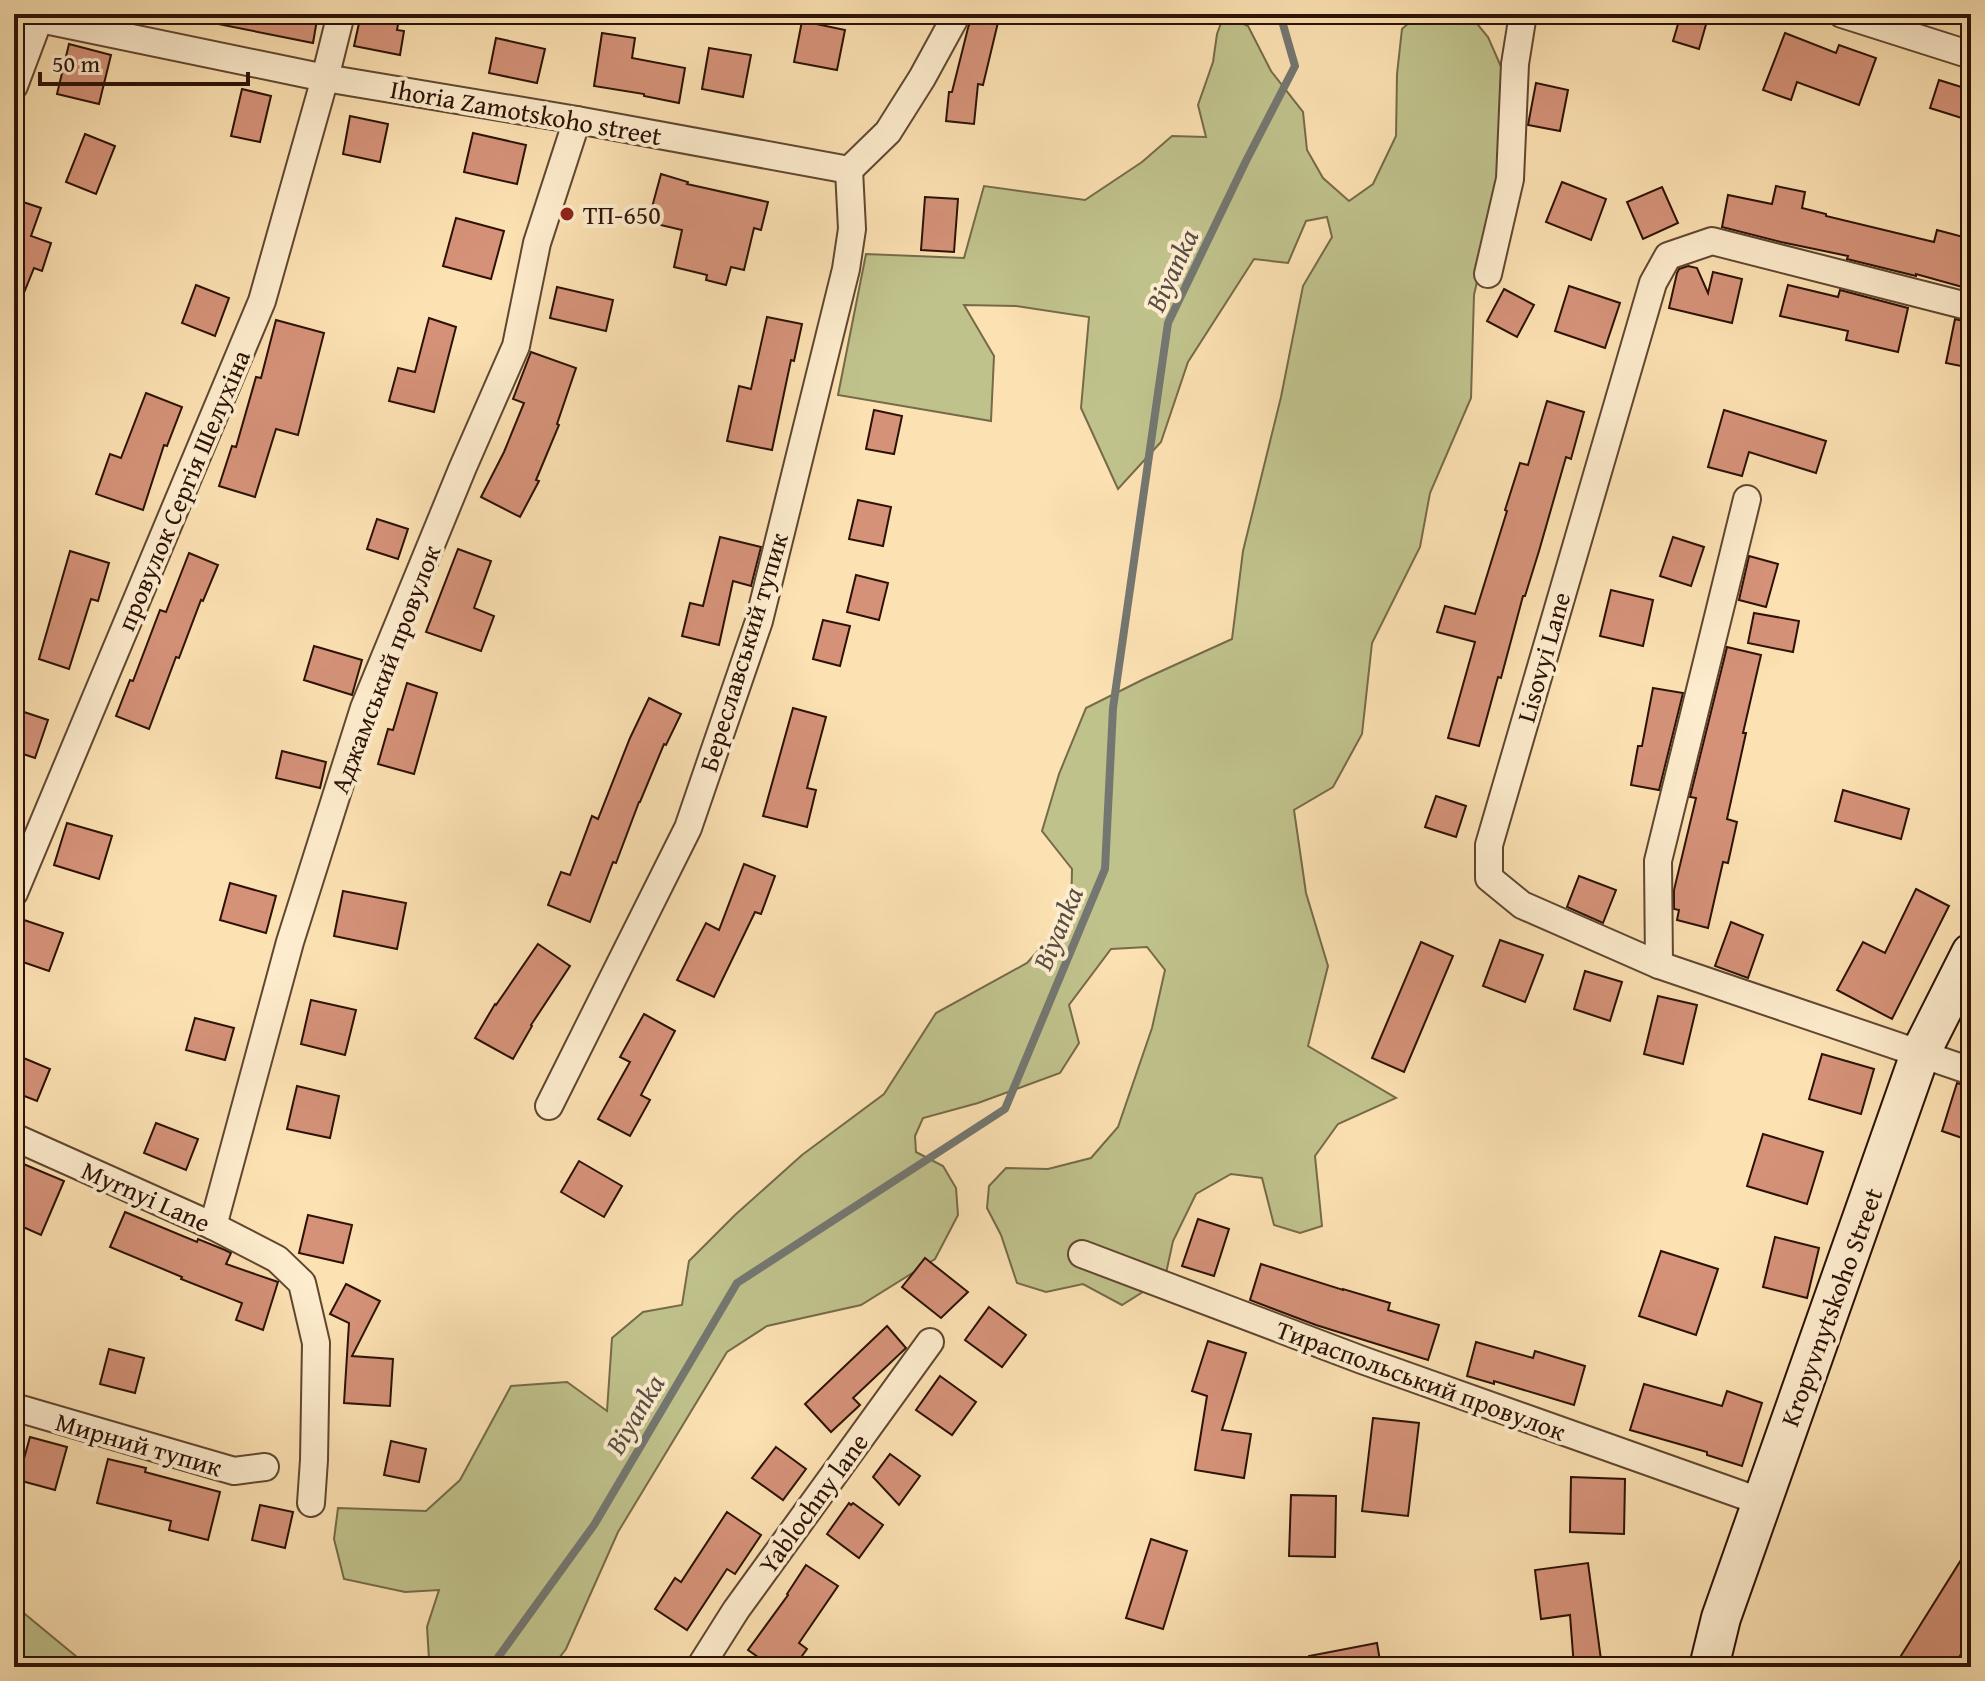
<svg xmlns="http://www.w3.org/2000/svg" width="1985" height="1681" viewBox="0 0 1985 1681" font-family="'Gentium Book Plus',serif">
<rect width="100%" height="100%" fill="#fce1b2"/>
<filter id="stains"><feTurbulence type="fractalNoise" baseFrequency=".0025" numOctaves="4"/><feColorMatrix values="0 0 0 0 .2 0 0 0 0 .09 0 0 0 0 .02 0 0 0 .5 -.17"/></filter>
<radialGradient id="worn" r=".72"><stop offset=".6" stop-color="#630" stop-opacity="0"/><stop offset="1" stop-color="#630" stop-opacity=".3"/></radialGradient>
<g fill="#c0c28c" stroke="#766a49" stroke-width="2">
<polygon points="1419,14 1469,14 1488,37 1506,78 1503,168 1474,295 1471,398 1430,493 1420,547 1372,643 1362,734 1333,787 1294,810 1306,893 1328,966 1308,1046 1396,1098 1338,1124 1315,1156 1322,1226 1300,1233 1274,1225 1262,1178 1231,1174 1196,1194 1173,1241 1165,1278 1122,1305 1083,1284 1046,1292 1017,1283 1001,1235 987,1208 989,1186 1006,1168 1048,1169 1091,1158 1118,1127 1152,1028 1165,970 1147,947 1111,949 1069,1005 1079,1043 1060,1073 978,1103 923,1118 915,1136 916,1152 943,1166 956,1188 958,1215 935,1259 861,1305 767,1326 727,1352 618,1532 566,1649 552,1667 424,1667 429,1659 427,1627 439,1590 405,1592 344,1579 334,1539 338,1508 426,1511 460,1480 511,1386 567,1382 607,1411 612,1338 643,1312 682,1305 689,1261 735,1215 802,1155 884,1094 936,1013 1027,963 1071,914 1072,869 1042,831 1059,774 1086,708 1144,679 1232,639 1243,551 1281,397 1303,286 1332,237 1327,217 1306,221 1288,263 1254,259 1188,362 1161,442 1118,489 1081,408 1089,317 1016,306 964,305 994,356 991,421 838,395 866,254 964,258 984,186 1085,200 1142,162 1172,136 1206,137 1198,105 1213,62 1217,34 1224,15 1248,26 1271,71 1303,112 1307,150 1323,178 1349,201 1373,184 1396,136 1397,74 1402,29"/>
<polygon points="14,1605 89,1667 14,1667"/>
</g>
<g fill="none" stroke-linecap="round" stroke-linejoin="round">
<polyline stroke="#747771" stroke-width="8" points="491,1667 594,1525 737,1283 1005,1109 1105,869 1113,708 1168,323 1246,161 1295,66 1280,14"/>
</g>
<g fill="#d59279" stroke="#2c1206" stroke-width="2">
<polygon points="219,14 318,14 313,43 218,24"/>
<polygon points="361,14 400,14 397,30 404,31 400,55 354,46"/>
<polygon points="973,14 1000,14 983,85 978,84 974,124 946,121 949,92 952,92 968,28"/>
<polygon points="1681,14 1709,14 1699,49 1673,41"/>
<polygon points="802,21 845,30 837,70 794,62"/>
<polygon points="602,33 635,38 632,58 685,68 679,103 644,96 644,94 594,86"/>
<polygon points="1785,33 1836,53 1839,45 1876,58 1859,105 1797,82 1791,100 1763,90"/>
<polygon points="496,38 545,49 537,83 489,73"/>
<polygon points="69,44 111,55 99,104 57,94"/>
<polygon points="709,48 751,55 743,97 702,89"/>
<polygon points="1939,80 1971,90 1971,121 1930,108"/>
<polygon points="1536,83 1568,90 1560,131 1528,125"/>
<polygon points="242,89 271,96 260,142 231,136"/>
<polygon points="350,116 388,124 380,162 343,154"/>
<polygon points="473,133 526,145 517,184 464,172"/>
<polygon points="85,134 115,146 96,194 66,182"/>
<polygon points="661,174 688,182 687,184 768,202 761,230 754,228 744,270 731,267 726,285 706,280 707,275 674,267 682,230 648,222"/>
<polygon points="1562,182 1606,199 1591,240 1546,222"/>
<polygon points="1776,186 1805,192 1802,208 1826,214 1826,216 1934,242 1937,230 1971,239 1971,271 1966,288 1916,274 1916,276 1847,259 1848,256 1781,242 1722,227 1728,195 1772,204"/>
<polygon points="1662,187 1678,223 1643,239 1627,202"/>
<polygon points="925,197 958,199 954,252 921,250"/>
<polygon points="14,199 41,208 31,236 51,243 42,271 34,268 15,315"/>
<polygon points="456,218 504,231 491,279 443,266"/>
<polygon points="1688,266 1697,268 1708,293 1713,272 1742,279 1732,323 1669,308 1677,273 1679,269"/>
<polygon points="196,285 229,298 215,336 182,323"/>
<polygon points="1788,285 1838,297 1840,290 1908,308 1898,352 1846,340 1848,331 1780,316"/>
<polygon points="1569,286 1620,303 1605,348 1555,331"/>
<polygon points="557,287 613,300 606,331 550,318"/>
<polygon points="1504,289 1534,305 1517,337 1487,321"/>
<polygon points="767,317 802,324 794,361 791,360 772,450 727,441 739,386 751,389"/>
<polygon points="429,318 456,327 434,412 389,401 398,368 415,372"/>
<polygon points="1955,319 1971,323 1971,368 1946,363"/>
<polygon points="276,320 324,333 298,435 276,429 255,497 219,486 232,446 236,447 256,377 261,378"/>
<polygon points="531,352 576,368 557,424 559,425 536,480 539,481 520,517 481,497 504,452 524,403 513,399"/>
<polygon points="146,393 182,407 167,446 164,445 143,510 96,494 110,454 121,458"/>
<polygon points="1547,401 1584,412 1571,459 1566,457 1539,551 1525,596 1523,596 1501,678 1498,677 1479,746 1448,738 1475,642 1437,632 1445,606 1475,614 1507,511 1505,510 1520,463 1528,465"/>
<polygon points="874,410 902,416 894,454 866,449"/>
<polygon points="1724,410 1826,441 1816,473 1749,452 1742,476 1708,467"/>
<polygon points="858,500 891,507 883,546 849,539"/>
<polygon points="377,519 408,529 398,559 367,549"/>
<polygon points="720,537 761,547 751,586 733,581 719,645 682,636 690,603 703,606"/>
<polygon points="1673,537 1704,547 1691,586 1660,576"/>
<polygon points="458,549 491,561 474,608 494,616 481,651 426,632"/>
<polygon points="70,551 109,563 98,601 91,599 69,669 39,659"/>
<polygon points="189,553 218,565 203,601 201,600 179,658 176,657 149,729 116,716 130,680 133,681 160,610 166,612"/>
<polygon points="1749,556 1778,564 1766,607 1739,600"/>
<polygon points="856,575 888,583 879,620 847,612"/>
<polygon points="1611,590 1653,600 1643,646 1600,636"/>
<polygon points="1754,613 1799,621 1793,652 1748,643"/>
<polygon points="823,620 850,626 840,666 813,659"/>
<polygon points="314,646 362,660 352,695 304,680"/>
<polygon points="1727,647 1761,655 1743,733 1746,733 1727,819 1737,822 1728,863 1723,862 1708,928 1677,920 1679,910 1674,909 1674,890 1696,798 1690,797"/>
<polygon points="407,683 437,693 414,774 378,764 388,729 393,730"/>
<polygon points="1653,688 1683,693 1659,790 1631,785 1638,746 1642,746"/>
<polygon points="649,698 681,714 666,745 664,744 640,802 639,802 616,863 613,862 590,922 548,905 561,872 570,875 592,816 598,819 630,738"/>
<polygon points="793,708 826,717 807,788 816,790 807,827 763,816"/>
<polygon points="18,710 48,720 35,758 14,751 14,722"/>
<polygon points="282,751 326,762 320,788 276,778"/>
<polygon points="1843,790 1909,809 1901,839 1835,821"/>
<polygon points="1436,796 1466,806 1456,837 1425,827"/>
<polygon points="67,823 112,836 99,879 54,865"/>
<polygon points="744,864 775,876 761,914 755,912 714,997 677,980 706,923 719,930"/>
<polygon points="1579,876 1616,890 1603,923 1567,907"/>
<polygon points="230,883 276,896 266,933 220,920"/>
<polygon points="1916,889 1949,906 1892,1019 1837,990 1863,942 1885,953"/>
<polygon points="343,891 406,903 397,949 334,936"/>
<polygon points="24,920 63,933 49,971 14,959 14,947"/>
<polygon points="1731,922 1763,935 1748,978 1715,966"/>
<polygon points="1500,940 1543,955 1525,1002 1483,986"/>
<polygon points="1421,942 1453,956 1404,1072 1372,1058"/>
<polygon points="538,944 570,966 531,1025 532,1026 513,1059 475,1038 495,1004 496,1005"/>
<polygon points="1585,971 1622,982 1610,1021 1574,1009"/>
<polygon points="1658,996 1697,1005 1683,1064 1644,1054"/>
<polygon points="311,1000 356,1010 345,1055 301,1044"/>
<polygon points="644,1014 675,1031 641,1095 650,1100 630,1136 598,1119 630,1062 620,1057"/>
<polygon points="195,1018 234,1028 225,1060 186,1050"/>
<polygon points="14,1054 50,1069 37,1101 14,1092"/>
<polygon points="1822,1054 1874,1069 1861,1114 1809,1099"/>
<polygon points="1957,1083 1971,1087 1971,1141 1942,1131"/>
<polygon points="297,1086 339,1096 330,1138 287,1129"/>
<polygon points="156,1123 198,1139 186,1170 144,1153"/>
<polygon points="1763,1134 1823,1152 1807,1204 1747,1186"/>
<polygon points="14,1160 64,1181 41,1235 14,1223"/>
<polygon points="579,1161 622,1186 604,1217 561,1192"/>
<polygon points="125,1212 197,1242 198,1239 225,1250 231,1253 226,1264 278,1282 263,1330 236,1320 242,1303 181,1279 182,1277 110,1247"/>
<polygon points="308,1215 352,1225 343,1263 299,1253"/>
<polygon points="1198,1219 1229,1229 1214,1276 1182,1266"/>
<polygon points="1775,1237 1819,1248 1807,1298 1763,1287"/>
<polygon points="1661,1251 1718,1269 1696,1335 1639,1316"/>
<polygon points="925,1258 968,1292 941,1318 902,1287"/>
<polygon points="1261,1264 1343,1290 1343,1289 1390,1303 1388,1310 1439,1325 1428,1360 1316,1325 1250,1300"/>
<polygon points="346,1284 380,1301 352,1356 393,1359 390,1406 344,1403 349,1323 330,1314"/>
<polygon points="989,1307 1026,1335 1002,1367 965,1340"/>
<polygon points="887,1326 906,1348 853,1398 860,1405 831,1432 805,1404"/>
<polygon points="1208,1341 1246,1353 1222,1430 1251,1434 1244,1478 1195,1470 1207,1396 1192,1391"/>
<polygon points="1476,1342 1533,1358 1535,1351 1585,1366 1574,1405 1494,1381 1494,1384 1467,1376"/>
<polygon points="109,1349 144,1358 135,1393 100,1384"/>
<polygon points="940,1376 976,1402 952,1435 916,1410"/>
<polygon points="1644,1384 1722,1406 1727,1391 1762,1403 1742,1466 1707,1455 1707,1452 1630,1430"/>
<polygon points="1373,1418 1419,1423 1408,1516 1362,1511"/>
<polygon points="30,1437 67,1447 55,1490 18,1480"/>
<polygon points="391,1441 426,1449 419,1482 384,1475"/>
<polygon points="776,1447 806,1469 783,1500 752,1478"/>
<polygon points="890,1454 920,1476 899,1505 873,1477"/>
<polygon points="108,1459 146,1468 145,1472 220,1492 208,1540 169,1530 171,1521 97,1503"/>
<polygon points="1571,1477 1625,1479 1624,1534 1570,1532"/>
<polygon points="1291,1495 1336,1496 1335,1557 1289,1556"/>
<polygon points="849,1503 851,1505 853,1503 883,1525 859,1558 827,1534"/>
<polygon points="260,1505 293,1512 285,1548 252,1540"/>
<polygon points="727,1512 761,1535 735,1574 727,1569 687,1630 655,1609 675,1578 681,1582"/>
<polygon points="1151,1539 1187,1551 1163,1629 1126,1618"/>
<polygon points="1971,1544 1971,1638 1953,1667 1894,1667"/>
<polygon points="1588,1563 1602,1667 1574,1667 1570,1615 1541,1619 1535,1570"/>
<polygon points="806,1565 838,1586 799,1643 807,1649 794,1667 772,1667 748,1650 788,1595 787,1594"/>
<polygon points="1377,1643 1381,1667 1310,1667 1309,1656"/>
</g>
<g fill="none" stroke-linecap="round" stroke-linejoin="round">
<defs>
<g id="street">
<polyline points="16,14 325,78 577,120 849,170 888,132 922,78 957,14"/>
<polyline points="1842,14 1971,55"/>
<polyline points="14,86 41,14"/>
<polyline points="1488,274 1510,179 1515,64 1523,14"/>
<polyline points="1971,307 1712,241 1668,256 1653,283 1489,845 1489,878 1522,905 1659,965 1971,1071"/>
<polyline points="14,893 262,301 325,78 341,14"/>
<polyline points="1659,965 1658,861 1747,499"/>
<polyline points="549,1106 688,828 759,621 846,269 852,229 849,170"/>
<polyline points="14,1137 213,1226 277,1259 302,1283 316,1343 314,1460 311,1503"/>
<polyline points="213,1226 290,942 364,708 463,467 516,346 537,243 577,120"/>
<polyline points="1082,1254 1362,1360 1762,1502"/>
<polyline points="14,1407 234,1471 265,1467"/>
<polyline points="700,1667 736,1610 930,1342"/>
</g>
<polyline id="secondary" points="1709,1667 1721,1618 1920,1054 1971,953"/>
</defs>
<use href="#street" stroke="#604631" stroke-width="30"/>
<use href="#secondary" stroke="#2c1206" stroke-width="42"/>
<use href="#street" stroke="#fdeccd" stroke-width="26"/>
<use href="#secondary" stroke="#fdeccd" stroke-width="38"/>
</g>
<circle fill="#8f2418" stroke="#fdeccd" stroke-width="3" cx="567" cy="214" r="8"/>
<g text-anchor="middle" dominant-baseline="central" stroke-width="8" stroke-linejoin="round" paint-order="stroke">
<g font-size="26" fill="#2c1206" stroke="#fdeccd">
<text transform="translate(526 112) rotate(10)">Ihoria Zamotskoho street</text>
<text transform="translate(183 490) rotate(-67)">провулок Сергія Шелухіна</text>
<text transform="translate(743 652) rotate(-73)">Береславський тупик</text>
<text transform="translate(1543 657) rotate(-74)">Lisovyi Lane</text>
<text transform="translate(385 669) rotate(-69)">Аджамський провулок</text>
<text transform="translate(146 1196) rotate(24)">Myrnyi Lane</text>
<text transform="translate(1831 1307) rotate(-70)">Kropyvnytskoho Street</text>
<text transform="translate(1421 1380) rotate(20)">Тираспольський провулок</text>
<text transform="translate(139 1444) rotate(16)">Мирний тупик</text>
<text transform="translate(813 1503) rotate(-54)">Yablochny lane</text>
</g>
<g font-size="26" fill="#2c1206" stroke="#fdeccd" text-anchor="start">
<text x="583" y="214">ТП-650</text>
</g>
<g font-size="28" font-style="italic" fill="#564d44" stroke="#fdeccd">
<text transform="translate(1171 270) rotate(-65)">Biyanka</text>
<text transform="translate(1057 928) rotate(-67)">Biyanka</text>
<text transform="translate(634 1414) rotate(-59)">Biyanka</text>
</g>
</g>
<rect width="1985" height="1681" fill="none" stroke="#fce1b2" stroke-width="48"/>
<rect x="16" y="16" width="1953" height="1649" fill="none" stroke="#2c1206" stroke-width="4"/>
<rect x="24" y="24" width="1937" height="1633" fill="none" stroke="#2c1206" stroke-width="2"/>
<path d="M40 72v12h208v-12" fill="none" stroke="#2c1206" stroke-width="4"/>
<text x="52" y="72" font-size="24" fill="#2c1206" stroke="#fdeccd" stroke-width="6" paint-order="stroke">50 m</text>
<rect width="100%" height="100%" filter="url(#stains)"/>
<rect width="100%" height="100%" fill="url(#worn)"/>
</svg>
